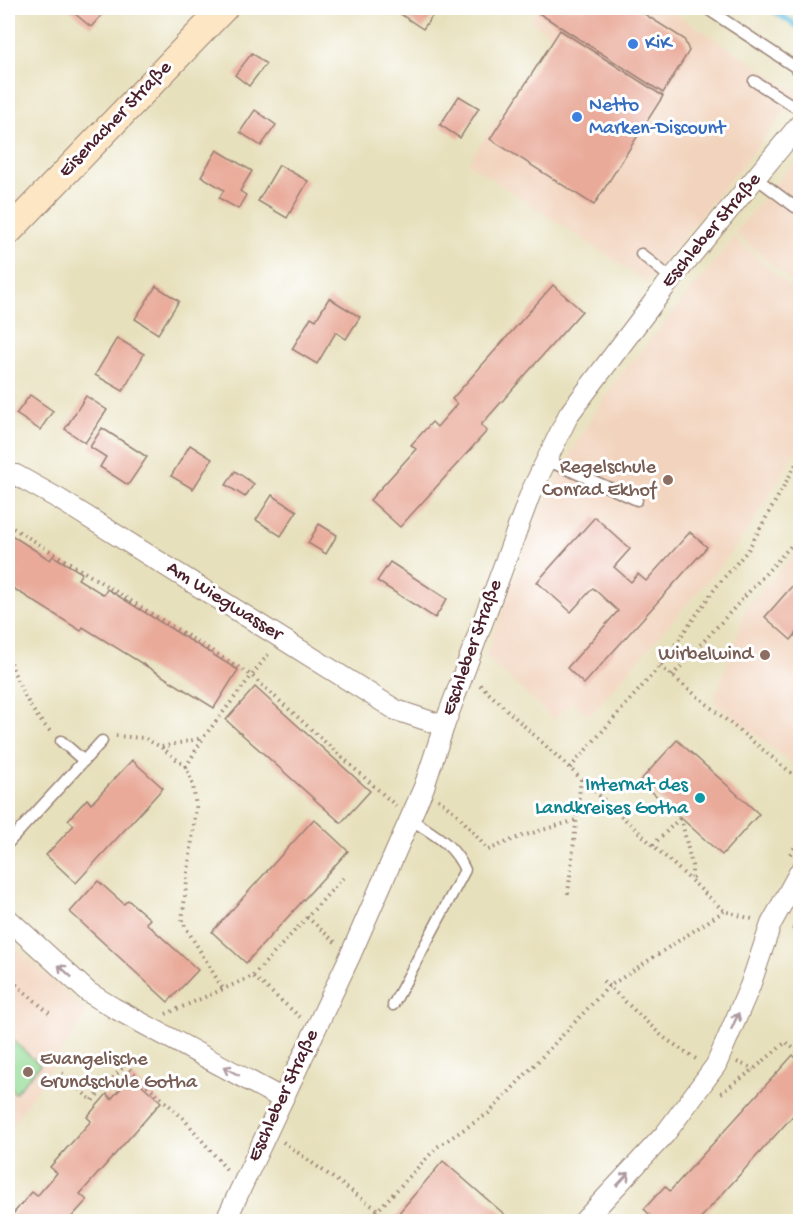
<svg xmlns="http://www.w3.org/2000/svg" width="808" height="1229" viewBox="0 0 808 1229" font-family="'Gochi Hand',sans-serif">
<rect width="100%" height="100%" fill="#fff"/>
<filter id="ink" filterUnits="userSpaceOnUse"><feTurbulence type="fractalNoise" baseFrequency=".0167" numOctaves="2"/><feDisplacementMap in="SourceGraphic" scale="12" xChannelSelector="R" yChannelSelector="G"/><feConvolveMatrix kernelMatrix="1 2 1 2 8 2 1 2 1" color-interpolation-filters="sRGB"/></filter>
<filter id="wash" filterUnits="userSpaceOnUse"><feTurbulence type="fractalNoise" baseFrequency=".008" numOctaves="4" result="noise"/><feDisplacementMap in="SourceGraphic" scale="24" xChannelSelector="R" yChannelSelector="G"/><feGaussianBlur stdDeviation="1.35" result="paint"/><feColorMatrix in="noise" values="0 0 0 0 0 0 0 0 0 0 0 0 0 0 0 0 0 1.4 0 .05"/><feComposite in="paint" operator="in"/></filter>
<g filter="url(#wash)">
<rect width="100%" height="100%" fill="#e7e0bc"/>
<g fill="#f2d4be">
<polygon points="538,8 667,8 800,94 647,282 468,163 552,37 530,20"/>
<polygon points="800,154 800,289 735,233"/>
<polygon points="734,238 800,296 800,443 750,527 722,564 589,716 572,702 554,720 485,656 539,515 576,444 611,387"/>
<polygon points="800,547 800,770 714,702 746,608"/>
<polygon points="8,940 88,1013 8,1132"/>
</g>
<polygon fill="#93db95" stroke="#6e7d60" stroke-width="1.5" points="8,1036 40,1065 15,1093 8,1087"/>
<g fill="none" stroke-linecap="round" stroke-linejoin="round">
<polyline stroke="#60bdde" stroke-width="6" points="770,8 800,28"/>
</g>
<g id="blocks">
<g fill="#e9aa9a">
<polygon points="68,8 108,8 91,27"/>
<polygon points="403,8 438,8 423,29 399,13"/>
<polygon points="541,8 635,8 684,39 689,51 663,93 537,12"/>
<polygon points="560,30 663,96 594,205 490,139"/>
<polygon points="252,53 266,64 249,86 235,75"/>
<polygon points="459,96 479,108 460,138 440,125"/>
<polygon points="255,110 276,125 261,146 240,132"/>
<polygon points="217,150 252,171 240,191 246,195 238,209 219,198 224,190 201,176"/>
<polygon points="279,165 308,181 287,218 258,201"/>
<polygon points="553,285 582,311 481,425 487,431 400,527 370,500 416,449 411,445 432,422 437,427 457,404 452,399"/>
<polygon points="156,286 179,301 158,334 135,319"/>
<polygon points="329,298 360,317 346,339 336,332 317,364 292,349 311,317 316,320"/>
<polygon points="117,338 144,354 123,391 95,375"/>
<polygon points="30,395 53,411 40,430 16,414"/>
<polygon points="86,396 107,410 85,443 65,429"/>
<polygon points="102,428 147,457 128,485 100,467 106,457 90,447"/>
<polygon points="190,445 212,459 193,489 171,476"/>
<polygon points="235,471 254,484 245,497 226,485"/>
<polygon points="272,495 297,511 281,536 256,520"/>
<polygon points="595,517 630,549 614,567 631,582 638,574 646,581 690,532 707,547 584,684 567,668 618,611 593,588 571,612 537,582"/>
<polygon points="319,524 337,535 326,554 308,543"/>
<polygon points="8,533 50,560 53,556 82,573 78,579 104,595 107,589 238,670 214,708 83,627 81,631 8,585"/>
<polygon points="390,562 447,599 435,618 377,581"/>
<polygon points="800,577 800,629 791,640 765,617"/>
<polygon points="255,687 370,791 341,823 226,720"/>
<polygon points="677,740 759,814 722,855 640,781"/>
<polygon points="132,760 163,788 76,883 46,855 74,825 68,820 87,799 91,804"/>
<polygon points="314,819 348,851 246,963 212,932"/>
<polygon points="98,881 124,904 128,900 150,919 146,923 198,970 168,1002 70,912"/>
<polygon points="793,1055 800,1062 800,1108 697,1222 642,1222 649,1214 644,1209 665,1186 670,1191"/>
<polygon points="132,1076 161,1102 80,1194 87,1200 67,1222 15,1222 17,1219 12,1215 32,1192 37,1196 57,1173 50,1167 91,1121 87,1117 107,1094 111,1099"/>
<polygon points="443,1161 511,1220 509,1222 391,1222"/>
</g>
</g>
</g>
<g filter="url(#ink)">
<use href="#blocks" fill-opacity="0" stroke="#988074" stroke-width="1.5"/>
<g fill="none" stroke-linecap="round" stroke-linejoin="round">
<defs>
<g id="lane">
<polyline points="706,8 795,67 800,72"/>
<polyline points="754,81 800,110"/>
<polyline points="756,178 795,207 800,201"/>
<polyline points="641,254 672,279"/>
<polyline points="546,460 637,500"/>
<polyline points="61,741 84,761"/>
<polyline points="8,843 102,741"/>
<path d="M393,1005L465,870C453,843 433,834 410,819"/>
</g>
<g id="street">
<polyline points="8,474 16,475 59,499 396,710 444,726"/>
<polyline points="8,919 88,992 114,1008 283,1099"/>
<polyline points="225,1222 350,956 424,787 444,726 531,492 569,414 665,287 800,124"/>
<polyline points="583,1222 665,1134 716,1065 750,986 771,924 800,871"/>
</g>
<polyline id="secondary" points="8,232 224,8"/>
</defs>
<use href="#lane" stroke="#988074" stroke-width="13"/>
<use href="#street" stroke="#988074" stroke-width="22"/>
<use href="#secondary" stroke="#988074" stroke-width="29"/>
<g stroke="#988074" stroke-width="4" stroke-dasharray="1.5 4.5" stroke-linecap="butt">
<polyline points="8,525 251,675 396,806"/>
<path d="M8,657C19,685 29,711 52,733"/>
<polyline points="660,666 800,780"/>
<polyline points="672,676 800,536"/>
<polyline points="480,685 724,911 752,919"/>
<polyline points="116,736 144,738 161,747 186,767 193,785 196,807 182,921 223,989"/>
<polyline points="162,747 202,738"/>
<polyline points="186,767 203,738 270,652"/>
<polyline points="570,768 660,666 716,587 748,550 800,457"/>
<polyline points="438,799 459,816 488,850 519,837 576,820"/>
<polyline points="681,818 692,866 692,880"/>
<polyline points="653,845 680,818"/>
<polyline points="790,854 800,840"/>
<polyline points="568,894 581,779"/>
<polyline points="307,917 336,943"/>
<polyline points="792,928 800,930"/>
<polyline points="253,976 343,878"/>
<polyline points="603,981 663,1037 696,1059"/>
<polyline points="8,984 11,980 49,1013"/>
<polyline points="166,1014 253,976 300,1017"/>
<polyline points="737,1062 754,1069"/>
<polyline points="62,1073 92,1101 125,1065 183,1118 227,1170"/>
<polyline points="721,1093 754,1069 786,1042 800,1054"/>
<polyline points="283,1142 378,1210 437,1147 489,1113 608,987 724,911"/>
<polyline points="370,1222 378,1210"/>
</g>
<use href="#lane" stroke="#fff" stroke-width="10"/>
<use href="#street" stroke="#fff" stroke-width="20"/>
<use href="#secondary" stroke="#fce6c4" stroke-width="27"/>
</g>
<defs><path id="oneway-shaft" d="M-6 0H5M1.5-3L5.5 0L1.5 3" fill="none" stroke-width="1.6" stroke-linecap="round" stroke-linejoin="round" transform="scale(1.5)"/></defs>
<g stroke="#ae9aa0">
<use href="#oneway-shaft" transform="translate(65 971) rotate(-138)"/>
<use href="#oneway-shaft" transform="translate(735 1021) rotate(-66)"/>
<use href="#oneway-shaft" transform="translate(231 1071) rotate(-152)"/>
<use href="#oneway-shaft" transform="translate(623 1179) rotate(-47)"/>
</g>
</g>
<g fill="#3f7fe0" stroke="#fff" stroke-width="2">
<circle cx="633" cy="44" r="6"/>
<circle cx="577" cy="117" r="6"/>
</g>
<g fill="#8d6e63" stroke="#fff" stroke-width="2">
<circle cx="668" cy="480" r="6"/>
<circle cx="765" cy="655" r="6"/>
<circle cx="28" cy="1072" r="6"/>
</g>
<circle fill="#0f9aa8" stroke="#fff" stroke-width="2" cx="700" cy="798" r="6"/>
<g text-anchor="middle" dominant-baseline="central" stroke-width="6" stroke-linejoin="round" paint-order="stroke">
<g font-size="20" fill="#366cbe" stroke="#fff" text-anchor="start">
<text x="645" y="44">KiK</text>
<text x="589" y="106">Netto<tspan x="589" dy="23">Marken-Discount</tspan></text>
</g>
<g font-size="20" fill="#4a1f2b" stroke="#fff">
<text transform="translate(116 120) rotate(-46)">Eisenacher Straße</text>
<text transform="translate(712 231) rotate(-50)">Eschleber Straße</text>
<text transform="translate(224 602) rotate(32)">Am Wiegwasser</text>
<text transform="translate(473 648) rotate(-70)">Eschleber Straße</text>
<text transform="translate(284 1096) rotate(-65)">Eschleber Straße</text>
</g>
<g font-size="20" fill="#785e54" stroke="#fff" text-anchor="end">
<text x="656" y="468">Regelschule<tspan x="656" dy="23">Conrad Ekhof</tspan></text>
<text x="753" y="655">Wirbelwind</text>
<text x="40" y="1060" text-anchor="start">Evangelische<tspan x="40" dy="23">Grundschule Gotha</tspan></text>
</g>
<g font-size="20" fill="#0d838f" stroke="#fff" text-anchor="end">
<text x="688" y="786">Internat des<tspan x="688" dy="23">Landkreises Gotha</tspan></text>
</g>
</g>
<rect width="808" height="1229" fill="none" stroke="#fff" stroke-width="30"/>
</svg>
